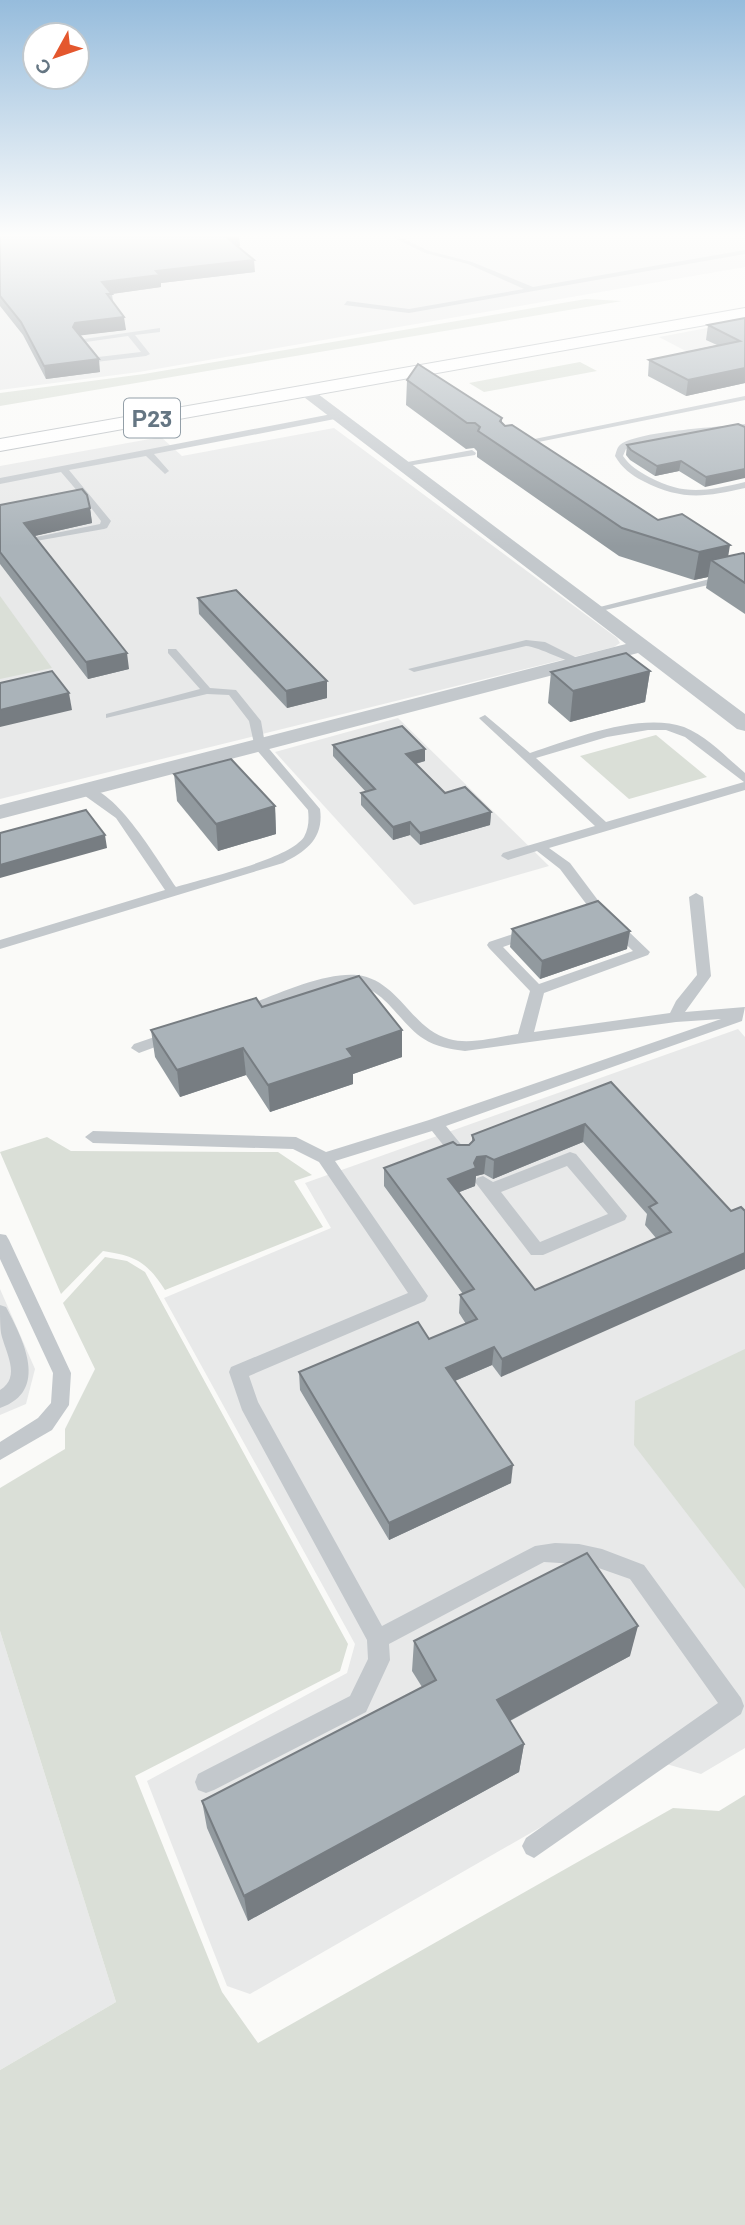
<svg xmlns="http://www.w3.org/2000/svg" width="745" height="2225" viewBox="0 0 745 2225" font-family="Barlow,sans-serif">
<rect width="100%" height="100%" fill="#fafaf8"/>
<g fill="#e8e9e9">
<polygon points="0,236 745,236 745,267 139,372 0,390"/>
<polygon points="745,321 745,382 659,337"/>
<polygon points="334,428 617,638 620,643 614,647 0,799 0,466 161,437 182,456"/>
<polygon points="398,718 549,866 414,905 275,752"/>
<polygon points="738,1029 745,1037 745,1748 701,1774 656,1761 250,1994 227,1986 147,1781 347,1673 355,1644 164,1298 331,1228 305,1183"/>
<polygon points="0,1289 35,1369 26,1404 0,1415"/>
<polygon points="0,1631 116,2002 0,2070"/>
</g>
<g fill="#dadfd7">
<polygon points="586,299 622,301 0,406 0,393 144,374"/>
<polygon points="580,362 597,371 484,392 469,383"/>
<polygon points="0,596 52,668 0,679"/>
<polygon points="656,735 707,777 629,799 580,756"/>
<path d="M47,1137L71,1151L278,1152L312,1175L294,1181L323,1227L165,1290C147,1262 136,1256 103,1251L61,1294L0,1152Z"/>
<polygon points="105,1257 127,1261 145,1272 348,1644 340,1671 135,1776 222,1992 258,2043 673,1808 719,1811 745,1795 745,2225 0,2225 0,2070 116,2002 0,1631 0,1488 65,1449 65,1429 95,1369 63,1303"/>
<polygon points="745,1349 745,1589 634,1445 635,1401"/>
</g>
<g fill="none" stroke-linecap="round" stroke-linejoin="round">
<defs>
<polygon id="primary" points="745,308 745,318 0,451 0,439"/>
</defs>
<use href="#primary" stroke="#b5babe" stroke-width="2"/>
<g fill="#c3c8cc" fill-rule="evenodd">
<polygon points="390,236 398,236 429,251 472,262 533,287 745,250 745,254 409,313 344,305 347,301 409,309 524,289 468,264 425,253"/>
<path d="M160,328V332L135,335L150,354L146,356L96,362L77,340ZM128,336L141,352L98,357L86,342Z"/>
<polygon points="745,396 745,400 514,447 510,444"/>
<polygon points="337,413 341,416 340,418 154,454 169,471 165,474 146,456 69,470 111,521 107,528 104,529 36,541 36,537 100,524 101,521 83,497 68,499 68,495 79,493 61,472 0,484 0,478"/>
<path d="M745,424V430L696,436L684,434L631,446L626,449L623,456C630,466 638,471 649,477C685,496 706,491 745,482V488C705,497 682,501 643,481C631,475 622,468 615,456C616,453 617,448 619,446C633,431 722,427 745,424Z"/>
<polygon points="472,450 476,453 475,455 401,467 397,464"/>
<polygon points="745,570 745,576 593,613 588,610"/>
<path d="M526,640L545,642L585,662C576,669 542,647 526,646L414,672L408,669Z"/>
<path d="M168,649H176L210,688L236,690L261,721L265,744L320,809C324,838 307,851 283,863L0,949V940L165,890L116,818L81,793V787C113,782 159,863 176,887C204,878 288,860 304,837C309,828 309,819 308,810L255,748L249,721L229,695L207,694L106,718V714L200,689L168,653Z"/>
<path d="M485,715L530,753C573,739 639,712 684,727C707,736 726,757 745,773V790L549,848L570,863L603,907L650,952L648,955L544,993L534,1032L670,1013L676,1001L697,975L689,897L696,893L703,897L711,976L685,1012L745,1007L742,1021L446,1126L468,1153L470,1157L468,1161H456L432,1131L335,1161L428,1296L425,1301L249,1376L258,1402L382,1626L535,1546L555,1543L579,1544L602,1549L644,1565L741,1698L744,1706L741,1714L534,1858L526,1854L522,1846L526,1838L718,1703L630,1579L590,1565L544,1562L389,1644L390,1660L366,1712L214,1790L206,1793L198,1790L195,1782L198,1774L350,1696L368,1659L367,1640L242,1410L229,1372L231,1367L408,1293L319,1162L293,1149L93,1143L85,1137L93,1131L296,1137L326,1152L429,1120L721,1019L676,1022L465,1051C451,1049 436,1047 424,1039C400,1024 387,991 357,985C329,979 276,1006 248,1015H238L236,1012L238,1009C271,997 322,972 357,975C399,980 411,1029 449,1039C470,1045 497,1037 518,1034L530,991L489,948L487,945L489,942L525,930H535L537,933L535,936L503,947L539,984L633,951L593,913L560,869L537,851L508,860L501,856L503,853L595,826L481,720L479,718ZM648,730H666L685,737L744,782L606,822L536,758L607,737Z"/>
<polygon points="172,1031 179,1036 177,1039 139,1053 131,1048 134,1044"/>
<path d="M570,1152L576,1154L627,1216L625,1220L543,1255H531L475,1182L477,1178L483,1176L493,1182ZM567,1166L608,1214L540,1242L501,1192Z"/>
<polygon points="0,1234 6,1235 9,1240 71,1373 69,1405 52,1430 0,1460 0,1442 38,1418 51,1403 53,1373 0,1259"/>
<path d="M0,1305L6,1307C23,1339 50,1391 0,1408V1390C22,1377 5,1352 1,1333C0,1325 0,1314 0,1305Z"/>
</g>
<polygon fill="#c3c8cc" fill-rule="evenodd" points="305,386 310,388 745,714 745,731 737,729 638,653 0,819 0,805 626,644 300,394 297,391"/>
<use href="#primary" fill="#fff" fill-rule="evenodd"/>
</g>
<g fill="#929a9f" fill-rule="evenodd">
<polygon points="0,236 239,236 240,246 238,247 255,272 161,283 161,287 112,294 113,302 126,330 79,335 100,372 46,379 23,335 0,306"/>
<polygon points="745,318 745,383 686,396 648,376 649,360 717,345 706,340 708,325"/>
<polygon points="407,380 502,418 502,423 505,426 658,520 728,556 745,554 745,614 706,588 708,577 694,580 619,556 477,457 477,451 474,448 466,449 406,405"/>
<polygon points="738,424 705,487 679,471 655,476 630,460 626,455 627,445"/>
<polygon points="0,505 90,508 92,523 34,536 129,669 88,679 0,564"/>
<polygon points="198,598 327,681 327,698 287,708 199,614"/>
<polygon points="650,671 645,702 570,722 548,703 551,672"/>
<polygon points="333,745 425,749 425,761 416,764 445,793 491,812 490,825 420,845 410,835 393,840 361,805 361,793 366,792 333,756"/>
<polygon points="174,774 275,806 276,834 218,851 177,801"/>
<polygon points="512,929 627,949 540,979 510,947"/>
<polygon points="262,1007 402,1030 402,1057 353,1074 353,1084 270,1112 246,1075 180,1097 155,1057 151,1030"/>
<path d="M611,1082L731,1211L501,1377L492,1365L455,1381L511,1483L389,1540L300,1390L299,1372L429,1339L466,1324L459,1313L460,1295L463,1294L384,1186V1168L457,1145H469L472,1142V1135ZM583,1142L647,1214L645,1225L656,1238L535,1290L459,1192L475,1186L476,1176L484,1174L493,1179Z"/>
<polygon points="414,1641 630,1656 510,1721 524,1744 519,1772 248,1921 207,1828 202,1801 422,1687 412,1671"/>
</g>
<g fill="#777d82">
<polygon points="225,236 239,236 240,246 226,248"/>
<polygon points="254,260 255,272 161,283 161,287 104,295 102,282 156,271"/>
<polygon points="124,317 126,330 76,336 73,327 75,323"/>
<polygon points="99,359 100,372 46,379 44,366"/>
<polygon points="745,368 745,383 686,396 688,380"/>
<polygon points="681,461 679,471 655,476 657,466"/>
<polygon points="745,469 745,478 705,487 706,477"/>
<polygon points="90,508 92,523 26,538 24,523"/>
<polygon points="730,545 726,570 711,560 708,577 694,580 699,552"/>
<polygon points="127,653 129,669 88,679 86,662"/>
<polygon points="650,671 645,702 570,722 573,691"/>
<polygon points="327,681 327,698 287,708 286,691"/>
<polygon points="69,693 72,710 0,727 0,710"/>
<polygon points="425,749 425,761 406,766 406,754"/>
<polygon points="275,806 276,834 218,851 216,824"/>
<polygon points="491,812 490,825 420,845 420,833"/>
<polygon points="410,822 410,835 393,840 393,827"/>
<polygon points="105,835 107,848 0,878 0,865"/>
<polygon points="630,931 627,949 540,979 542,961"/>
<polygon points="402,1030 402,1057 353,1074 353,1084 270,1112 268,1085 347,1049"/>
<polygon points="243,1048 246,1075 180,1097 177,1070"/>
<polygon points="585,1124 583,1142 493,1179 494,1160"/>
<polygon points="486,1156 484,1174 476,1176 475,1186 447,1197 448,1179 474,1163 477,1157"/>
<polygon points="745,1253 745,1269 501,1377 502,1359"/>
<polygon points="494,1347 492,1365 445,1385 446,1368"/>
<polygon points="513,1465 511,1483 389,1540 389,1523"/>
<polygon points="638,1626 630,1656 494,1729 497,1700"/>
<polygon points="524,1744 519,1772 248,1921 244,1896"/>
</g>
<g fill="#aab3b9" stroke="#777d82" stroke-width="2" fill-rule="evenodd">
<polygon points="0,236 230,236 225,236 254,260 156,271 160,275 102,282 112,294 107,294 124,317 75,323 73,327 99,359 44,366 21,322 0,296"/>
<polygon points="745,318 745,368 688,380 649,360 740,341 708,325"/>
<polygon points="418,364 502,418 500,421 505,426 512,425 658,520 682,514 730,545 699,552 622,528 478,431 480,427 475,423 467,423 407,380"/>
<polygon points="738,424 745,427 745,469 706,477 681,461 657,466 631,450 627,445"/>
<polygon points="82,489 87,495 90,508 24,523 127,653 86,662 0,552 0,505"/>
<polygon points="743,553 745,554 745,583 711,560"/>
<polygon points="236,590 327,681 286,691 198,598"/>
<polygon points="626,653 650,671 573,691 551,672"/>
<polygon points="52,671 69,693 0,710 0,683"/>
<polygon points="402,726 425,749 406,754 445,793 465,787 491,812 420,833 410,822 393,827 361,793 375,789 333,745"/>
<polygon points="231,759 275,806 216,824 174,774"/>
<polygon points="86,810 105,835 0,865 0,833"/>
<polygon points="598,901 630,931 542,961 512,929"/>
<polygon points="359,976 402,1030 347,1049 353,1057 268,1085 243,1048 177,1070 151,1030 256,998 262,1007"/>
<path d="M611,1082L731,1211L741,1207L745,1211V1253L502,1359L494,1347L446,1368L513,1465L389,1523L299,1372L418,1322L429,1339L477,1319L460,1295L474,1289L384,1168L453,1142L457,1145H469L474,1140L472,1135ZM585,1124L657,1203L649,1207L671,1232L535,1290L448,1179L476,1168L474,1163L477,1157L486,1156L494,1160Z"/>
<polygon points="587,1553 638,1626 497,1700 524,1744 244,1896 202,1801 436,1680 414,1641"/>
</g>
<linearGradient id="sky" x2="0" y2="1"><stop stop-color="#96bcdc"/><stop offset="0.43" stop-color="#fdfdfc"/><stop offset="1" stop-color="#fdfdfc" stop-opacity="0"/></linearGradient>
<rect width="745" height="547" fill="url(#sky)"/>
<g text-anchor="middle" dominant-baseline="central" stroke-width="7" stroke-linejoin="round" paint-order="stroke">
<rect fill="#fff" stroke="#939fa8" stroke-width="2" x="124" y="398.5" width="56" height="39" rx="5"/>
<g font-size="23" font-weight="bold" fill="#657683">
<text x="152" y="418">Р23</text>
</g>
</g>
<g transform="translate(56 56) rotate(230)"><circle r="33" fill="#ffffff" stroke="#c1c8cd" stroke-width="2"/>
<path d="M0-5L12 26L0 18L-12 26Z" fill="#e4572e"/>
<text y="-10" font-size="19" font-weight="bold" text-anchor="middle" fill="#657683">С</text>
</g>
</svg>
